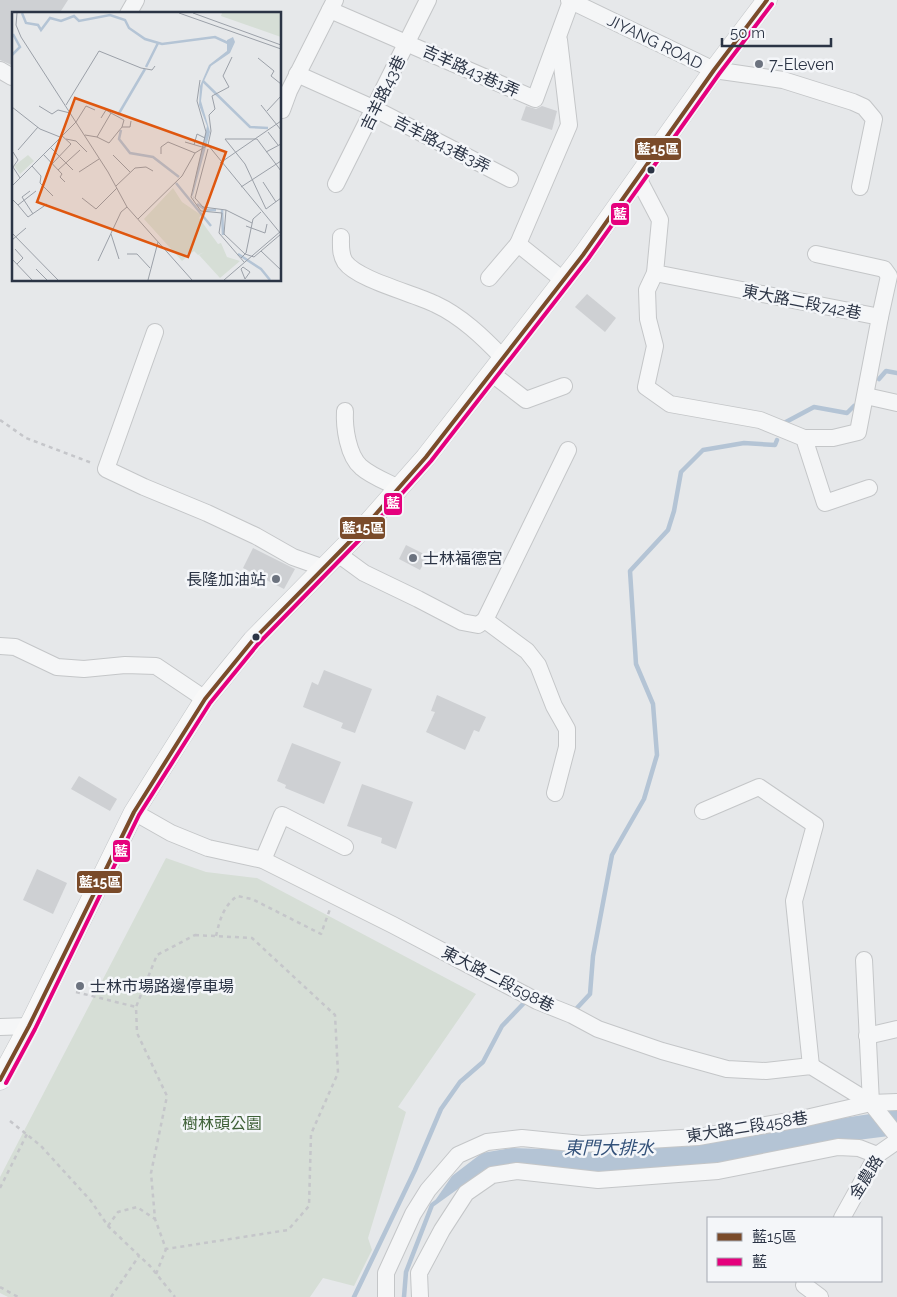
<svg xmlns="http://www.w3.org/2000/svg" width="897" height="1297" viewBox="0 0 897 1297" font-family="Raleway,'Noto Sans TC',sans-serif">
<rect width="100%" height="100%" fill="#e6e8ea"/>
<polygon fill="#d6ded6" points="166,858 206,872 257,878 476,994 398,1107 406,1112 368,1238 372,1250 354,1286 323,1278 310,1297 8,1297 0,1293 0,1177"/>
<polygon fill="#b4c4d5" points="897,1110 897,1135 826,1144 697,1167 597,1172 530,1164 482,1169 432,1205 452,1176 482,1153 511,1148 578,1150 693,1146 823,1121"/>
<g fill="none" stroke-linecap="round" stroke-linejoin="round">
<g stroke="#b4c4d5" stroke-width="4.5">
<polyline points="879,379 886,371 897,373"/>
<polyline points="784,423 814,407 847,413 854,406"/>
<polyline points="577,1008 590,994 593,956 612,855 644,799 657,755 653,704 636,664 630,571 668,530 674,511 681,472 703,450 744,443 775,445 777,440"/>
<polyline points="354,1297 415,1170 441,1109 460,1082 483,1062 502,1026 524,1003"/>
<polyline points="404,1297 406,1272 432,1205 486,1166"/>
</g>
</g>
<g fill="#ced0d3">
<polygon points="0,0 68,0 59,14 14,14 14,66 0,60"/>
<polygon points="526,106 536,109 542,106 557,111 552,130 521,120"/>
<polygon points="587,294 616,318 605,332 575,307"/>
<polygon points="406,545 428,556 420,570 399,559"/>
<polygon points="253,548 295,569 284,589 243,568"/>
<polygon points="324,670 372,689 355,733 341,728 343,723 303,707 312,682 318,685"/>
<polygon points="437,695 486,717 479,732 474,730 465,750 426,732 435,712 431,711"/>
<polygon points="292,743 341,762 324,804 285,788 286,785 277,781"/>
<polygon points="79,776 117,799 110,811 71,789"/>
<polygon points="362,784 413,802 396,849 381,843 382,838 347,826"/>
<polygon points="37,869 67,883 53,914 23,900"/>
</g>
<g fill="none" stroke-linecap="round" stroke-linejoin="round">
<defs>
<g id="minor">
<polyline points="569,0 714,70 783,80 853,102 864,107 874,119 860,187"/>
<polyline points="330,10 535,99 571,1"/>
<polyline points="128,14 136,0"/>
<polyline points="0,70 12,77"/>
<polyline points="297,74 375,109 510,179"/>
<polyline points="280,110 282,110 289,91 335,0"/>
<polyline points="638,178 660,220 655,273 880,317 858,432 833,438 804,438"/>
<polyline points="336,184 428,0"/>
<path d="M341,237C341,246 340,254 345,262C358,280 413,293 435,304C461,316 483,337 503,358"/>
<polyline points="518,244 569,125 559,40"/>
<polyline points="816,254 884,269 889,276 880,317"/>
<polyline points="655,273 647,290 648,319 655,346 646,387 670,404 760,420 804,438 825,503 869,488"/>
<polyline points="489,278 518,244 563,280"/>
<polyline points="155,332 106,469 144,487 207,513 256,536 293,557 324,568"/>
<polyline points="491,373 526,400 564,386"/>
<polyline points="866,396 897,403"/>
<path d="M345,411C344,427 348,456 361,467C371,476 387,482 399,488"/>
<polyline points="338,554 364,573 418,599 462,622 478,625 485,620 527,651 538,665 554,706 567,729 567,747 555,793"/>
<polyline points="485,620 568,450"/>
<polyline points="0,646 15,647 57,667 84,669 125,665 156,666 205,699"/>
<polyline points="703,811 759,787 815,825 794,901 811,1066"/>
<polyline points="134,812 171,833 208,848 263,860 393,925 537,1001 572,1015 598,1029 662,1051 727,1069 766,1071 811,1066 871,1103 897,1136"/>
<polyline points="263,860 282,815 345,847"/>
<polyline points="864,960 871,1103"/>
<polyline points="0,1027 29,1026"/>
<polyline points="867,1036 897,1029"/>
<polyline points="842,1218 877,1155 897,1141"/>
<polyline points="804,1285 820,1297"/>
<polyline points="386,1297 386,1273 413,1214 428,1190 458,1155 487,1142 522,1138 582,1144 698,1137 806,1118 871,1103 897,1102"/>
<polyline points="420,1297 419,1273 442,1230 466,1193 492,1175 517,1171 598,1180 718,1171 838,1147 859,1148 877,1155"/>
</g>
<polyline id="major" points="0,1080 29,1026 134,812 205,699 253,640 368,523 426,457 583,255 714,70 767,0"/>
</defs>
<use href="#minor" stroke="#c4c6c8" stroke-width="18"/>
<use href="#major" stroke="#c2c5c8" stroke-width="21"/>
<g stroke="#c5c6ca" stroke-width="2.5" stroke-dasharray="4 4" stroke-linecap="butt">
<polyline points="0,420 26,438 92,463"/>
<polygon points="195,935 252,938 335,1015 338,1073 311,1134 309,1206 288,1230 166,1249 155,1219 151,1173 167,1096 137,1033 136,1007 157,955"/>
<path d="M216,936C220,919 223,907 237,896L252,899L321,934L330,909"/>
<polyline points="76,992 136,1007"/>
<polyline points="10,1121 41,1146 91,1201 108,1226 150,1266 175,1297"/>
<polyline points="0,1188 27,1134"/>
<polyline points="108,1226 118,1212 137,1207 155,1219"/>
<polyline points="156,1274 166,1249"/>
<polyline points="0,1287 18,1297"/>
<polyline points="111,1297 139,1256"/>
</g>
<use href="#minor" stroke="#f5f6f7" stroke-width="16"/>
<use href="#major" stroke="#f8f8f8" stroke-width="20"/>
<defs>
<polyline id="bus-1" points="0,1080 29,1026 134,812 205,699 253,640 368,523 426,457 583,255 714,70 767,0"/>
<polyline id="bus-2" points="6,1083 35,1029 139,815 210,703 258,644 372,527 431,461 588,259 719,74 772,4"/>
</defs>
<use href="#bus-1" stroke="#f4f6f9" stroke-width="8"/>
<use href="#bus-2" stroke="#f4f6f9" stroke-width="8"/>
<use href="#bus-1" stroke="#7a4b2a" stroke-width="4"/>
<use href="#bus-2" stroke="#e5007d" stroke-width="4"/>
</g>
<g fill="#6c737f" stroke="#f4f6f9" stroke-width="2">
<circle cx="759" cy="64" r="5"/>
<circle cx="413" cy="558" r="5"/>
<circle cx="276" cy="579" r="5"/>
<circle cx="80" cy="986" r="5"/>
</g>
<g fill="#2b3445" stroke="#f4f6f9" stroke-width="2">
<circle cx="651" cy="170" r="4.5"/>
<circle cx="256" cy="637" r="4.5"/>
</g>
<g text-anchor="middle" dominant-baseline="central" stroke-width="5" stroke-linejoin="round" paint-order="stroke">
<g font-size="16" fill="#2b3445" stroke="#f4f6f9">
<text transform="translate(655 42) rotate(26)">JIYANG ROAD</text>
<text transform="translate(471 71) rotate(24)">吉羊路43巷1弄</text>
<text transform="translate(383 93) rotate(-64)">吉羊路43巷</text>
<text transform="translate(442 144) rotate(27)">吉羊路43巷3弄</text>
<text transform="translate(802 302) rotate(11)">東大路二段742巷</text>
<text transform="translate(498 979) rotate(27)">東大路二段598巷</text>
<text transform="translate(747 1127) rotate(-9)">東大路二段458巷</text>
<text transform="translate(866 1177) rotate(-58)">金農路</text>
</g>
<g font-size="16" fill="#2b3445" stroke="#f4f6f9" text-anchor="start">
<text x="769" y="64">7-Eleven</text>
<text x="423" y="558">士林福德宮</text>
<text x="266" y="579" text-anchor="end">長隆加油站</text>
<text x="90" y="986">士林市場路邊停車場</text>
</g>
<g font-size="16" fill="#3f6138" stroke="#f4f6f9">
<text x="222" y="1123">樹林頭公園</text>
</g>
<g font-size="18" font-style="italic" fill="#34527a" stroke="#f4f6f9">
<text x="609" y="1147">東門大排水</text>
</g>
</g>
<g transform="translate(12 12)">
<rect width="269" height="269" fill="#e6e8ea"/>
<path d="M210,1H269V25L209,4ZM16,143L22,149L8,162L2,154ZM161,176L170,190L189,203L187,206L206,232L209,231L215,245L228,249L208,266L187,243L192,240L186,243L182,239L170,249L132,207Z" fill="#d6ded6"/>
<path d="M221,25L223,30L218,41L199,54L191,71L189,89L198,120L181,183L183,191L180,182L195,114L187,93L188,74L197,53L215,39V28Z" fill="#b4c4d5"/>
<path fill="none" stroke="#b4c4d5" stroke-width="2.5" d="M10,1L14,11L26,13L29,18L38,6L49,9L62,4L67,9L98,3L113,8L117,16L133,27L150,32L203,25L216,31M0,43L8,35L1,22M134,55L146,31M191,69L238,115L256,116M106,103L133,57M109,118L107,127L118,141L141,145L167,165M164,171L199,214M185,192L194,198H204M210,198L211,223M226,242L249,257L258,268"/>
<path fill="none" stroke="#9ba0a8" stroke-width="1" d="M5,1L4,13L9,25L96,160L115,195L180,268M167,1L269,37M181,1L269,33M246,46L262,59L259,64L269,72M188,68L185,89L194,120L179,185L189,199L210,201L207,221L232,250M54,93L87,39L129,56L140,58L143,54M249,93L269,118M27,94L40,102L46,98L58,101M0,95L28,117L48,125M255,99L269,84M89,106L94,98L99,101M256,120L266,133M73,123L85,125L99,101L112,108L110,115M85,125L97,131L110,115H118L119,109M54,127L64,129L75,140M173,130L190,135M182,133L185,122L193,126M196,133L269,222M196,133L199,119L197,103L203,97L200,84L217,75L211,64L220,45M38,135L61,158M196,137L183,186L191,195L214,198L212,222L233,242M6,138L26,115M1,140L6,148L1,155L8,166M254,140L269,132M31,142L50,162L48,165L53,170M149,142V135L156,130L183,141M101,143L118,160M208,151L269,109M40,152L59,132L49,123M20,154L29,164L28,171L41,184M46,158L68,138M67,160L87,147M251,170L264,190M0,174L64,110L74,94L83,98M104,174L123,156L134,155L141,159M229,175L269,149M18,179L10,185L21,202M70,186L84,197L105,176M0,187L6,193L24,179M6,193L16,205L35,192M254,197L233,152L213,127H245L269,159M254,197L269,186M214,198L240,211M126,207L170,164L183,141L196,133M234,214L253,221L255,212M0,221L46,268M99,222L107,247M0,228L14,216M3,237L11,246L5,252M249,239L269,258M115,242H125L138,256M233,242L242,245L269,222M229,246L234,241L241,207L249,200M0,247L20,268M86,249L109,200L115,195M231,255L238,260L233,267L229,257ZM24,257L35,268M136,268L146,230M212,268L269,219"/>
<path fill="#df570f" fill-opacity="0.15" stroke="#df570f" stroke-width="2.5" d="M63,86L214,140L176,245L25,190Z"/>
<rect width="269" height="269" fill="none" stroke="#2b3445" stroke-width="2.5"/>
</g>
<g stroke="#f4f6f9" stroke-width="2">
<rect x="634" y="137" width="48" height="24" rx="5" fill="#7a4b2a"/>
<rect x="610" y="202" width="20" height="24" rx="5" fill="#e5007d"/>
<rect x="383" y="492" width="20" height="24" rx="5" fill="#e5007d"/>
<rect x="339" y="516" width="47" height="24" rx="5" fill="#7a4b2a"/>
<rect x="112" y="839" width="19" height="24" rx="5" fill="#e5007d"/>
<rect x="76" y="870" width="47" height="24" rx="5" fill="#7a4b2a"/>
</g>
<g font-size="14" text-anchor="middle" font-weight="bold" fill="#fff">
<text x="658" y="154">藍15區</text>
<text x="620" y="219">藍</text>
<text x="393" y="508">藍</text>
<text x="363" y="533">藍15區</text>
<text x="121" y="856">藍</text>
<text x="100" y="887">藍15區</text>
</g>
<rect x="707" y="1217" width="175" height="65" fill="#f4f6f9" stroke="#a4a8b1"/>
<rect x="717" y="1233" width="25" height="8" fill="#7a4b2a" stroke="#a4a8b1"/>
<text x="752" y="1242" font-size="15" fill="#2b3445">藍15區</text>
<rect x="717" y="1258" width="25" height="8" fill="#e5007d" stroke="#a4a8b1"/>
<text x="752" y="1267" font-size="15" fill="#2b3445">藍</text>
<path d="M722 38v8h109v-8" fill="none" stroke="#2b3445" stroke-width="2.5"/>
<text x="730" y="38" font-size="15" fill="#2b3445" stroke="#f4f6f9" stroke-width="4" paint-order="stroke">50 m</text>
</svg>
